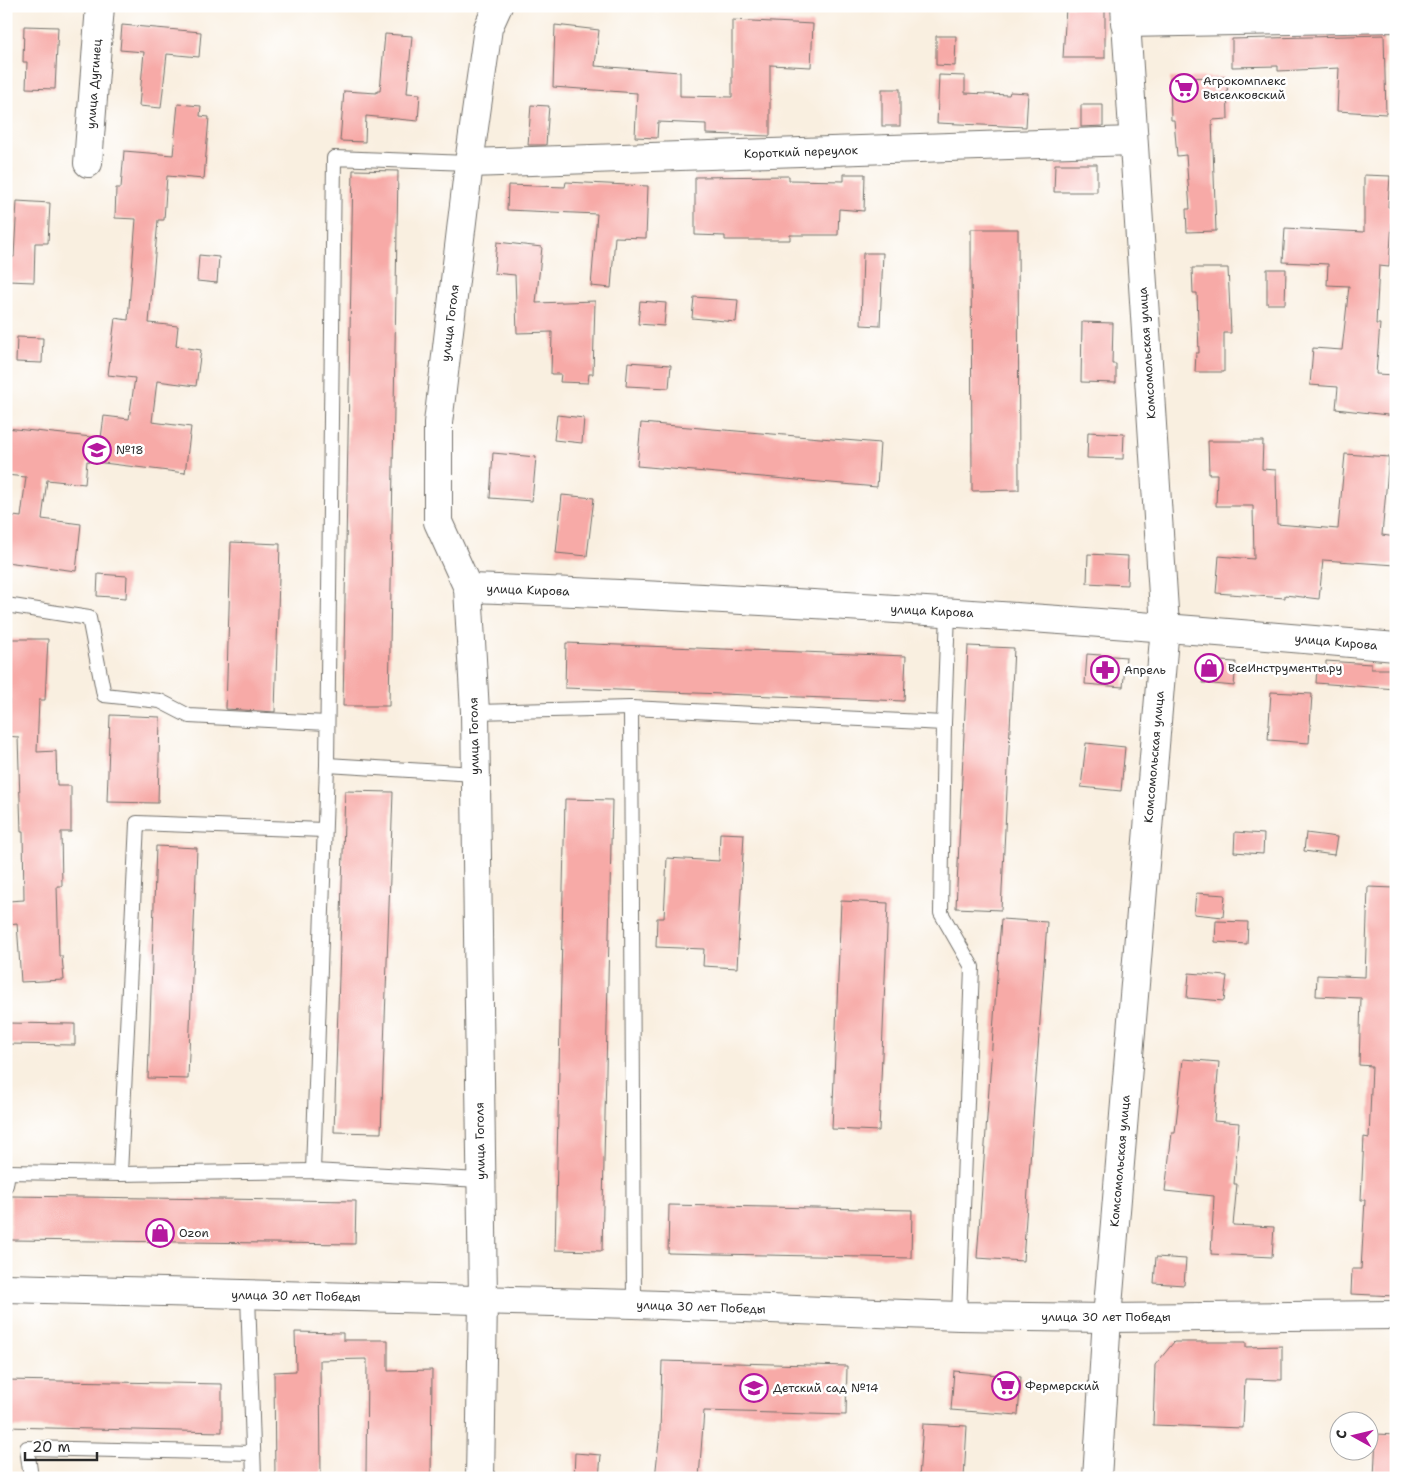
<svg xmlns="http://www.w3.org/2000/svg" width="1402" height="1484" viewBox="0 0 1402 1484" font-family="'Shantell Sans',sans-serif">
<rect width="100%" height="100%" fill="#fff"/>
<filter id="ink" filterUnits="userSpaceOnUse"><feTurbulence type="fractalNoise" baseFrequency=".02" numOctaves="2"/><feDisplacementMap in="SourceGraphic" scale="10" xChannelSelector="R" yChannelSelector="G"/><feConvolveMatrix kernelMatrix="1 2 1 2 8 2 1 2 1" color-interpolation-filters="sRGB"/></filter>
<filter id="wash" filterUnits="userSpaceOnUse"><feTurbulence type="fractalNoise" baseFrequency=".0096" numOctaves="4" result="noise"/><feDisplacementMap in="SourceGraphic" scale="20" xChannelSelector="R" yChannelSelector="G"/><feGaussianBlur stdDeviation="1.12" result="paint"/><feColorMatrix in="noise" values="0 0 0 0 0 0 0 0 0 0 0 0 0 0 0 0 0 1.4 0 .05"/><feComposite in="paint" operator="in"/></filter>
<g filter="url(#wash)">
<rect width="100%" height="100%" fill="#f9efe0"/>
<g id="blocks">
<g fill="#f7aaa7">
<polygon points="1066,7 1105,8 1105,58 1063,58"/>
<polygon points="732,20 813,24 811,67 770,65 770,136 706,134 706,124 658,122 657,138 635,137 637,93 553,87 555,25 599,30 595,66 680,72 680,96 732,97"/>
<polygon points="122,25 201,32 199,57 167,54 161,108 139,106 144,52 120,50"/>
<polygon points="24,26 58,27 55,89 26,88 27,62 23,62"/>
<polygon points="385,34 412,36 407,93 420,94 418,121 366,116 365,142 340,141 344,91 377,93 377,91 380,91"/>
<polygon points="1384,35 1386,114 1337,111 1339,68 1278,71 1278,66 1232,67 1232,39"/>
<polygon points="936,36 956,36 955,66 936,65"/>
<polygon points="939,75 965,76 965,93 1009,95 1010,92 1028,93 1026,127 937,123"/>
<polygon points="1227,77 1228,119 1212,120 1216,231 1187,232 1186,209 1190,209 1186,155 1177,156 1174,120 1171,120 1170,78"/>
<rect x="882" y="89" width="18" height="37"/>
<polygon points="178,104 201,106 200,116 209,117 204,179 167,176 164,220 158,220 149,323 178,326 176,346 201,350 196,386 157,381 152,422 191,427 185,473 87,461 85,484 47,480 42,519 81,524 76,571 6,562 6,515 21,517 26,477 6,475 6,428 101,438 104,416 129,419 135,378 108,375 115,318 128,320 136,219 115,218 116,188 121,188 124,151 173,155"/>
<polygon points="531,105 549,106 546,145 528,145"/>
<polygon points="1081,105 1103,105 1103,126 1081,127"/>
<polygon points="1055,164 1097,164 1097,192 1054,192"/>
<polygon points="353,170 398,171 389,706 343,706"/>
<polygon points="844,174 865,174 864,211 839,209 838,235 790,235 790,240 725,240 725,236 695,235 695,177 789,176 789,180 844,181"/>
<polygon points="1364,175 1390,176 1388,207 1393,207 1389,267 1379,266 1376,324 1380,324 1376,374 1396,375 1396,416 1336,409 1338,387 1310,385 1313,348 1342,350 1349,286 1327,285 1328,264 1283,262 1285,228 1364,232"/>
<polygon points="566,182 648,186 646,238 615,237 611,288 591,286 597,214 507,210 508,185 565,187"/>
<polygon points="17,201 50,203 48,243 35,243 34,282 8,281 8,257 14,257"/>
<polygon points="971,229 1018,229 1019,490 972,491"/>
<polygon points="497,242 542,247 536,303 595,301 593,374 589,374 588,383 560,382 561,374 551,374 552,332 517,333 515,275 494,273"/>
<polygon points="863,253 883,253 880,326 861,325"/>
<polygon points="199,255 219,257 217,283 197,281"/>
<polygon points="1192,268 1228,268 1231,333 1224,333 1224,372 1195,372 1196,353 1199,353 1197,293 1193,293"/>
<polygon points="1267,269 1286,269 1285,304 1267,304"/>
<polygon points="694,297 738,300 736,322 692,318"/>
<polygon points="640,301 666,303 664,326 638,324"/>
<polygon points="1082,322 1113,323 1112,364 1116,364 1116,383 1081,382"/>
<polygon points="17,337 43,338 42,363 16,362"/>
<polygon points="628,362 671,365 669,388 626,386"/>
<polygon points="557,415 584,418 582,443 554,440"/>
<polygon points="641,423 880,443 877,487 637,466"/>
<polygon points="1088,432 1124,434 1123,459 1087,458"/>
<polygon points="1208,441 1263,441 1262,469 1276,470 1277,524 1338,529 1345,454 1389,457 1382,535 1396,537 1396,565 1323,560 1319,599 1285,595 1285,598 1216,593 1219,556 1254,559 1253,506 1216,506 1217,474 1209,474"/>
<polygon points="493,453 536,457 532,501 490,498"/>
<polygon points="562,495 594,498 587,556 556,553"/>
<polygon points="231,542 280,544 275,712 226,709"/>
<polygon points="1088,554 1128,556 1127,585 1087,583"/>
<polygon points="98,574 127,576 126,598 97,596"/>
<polygon points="6,639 48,639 45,700 39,700 37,752 56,751 57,786 71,786 71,832 61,832 62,886 57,886 59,956 62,956 64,980 21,982 17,923 9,924 8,901 24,900 23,832 21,832 18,737 7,736 9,699 6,699"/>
<polygon points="566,643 906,656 904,701 565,688"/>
<polygon points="968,646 1014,648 1001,910 956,908"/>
<polygon points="1087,654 1126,657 1123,687 1085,684"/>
<polygon points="1206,660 1236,662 1234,686 1203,683"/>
<polygon points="1326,661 1371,664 1371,669 1396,669 1396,689 1316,683 1317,666 1326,667"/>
<polygon points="1271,692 1312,694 1309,743 1268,740"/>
<polygon points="110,715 160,717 158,803 107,802"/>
<polygon points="1086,743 1125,747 1121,791 1081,787"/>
<polygon points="345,791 393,792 381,1133 334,1132"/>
<polygon points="565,799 612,800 602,1251 555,1250"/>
<polygon points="1235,832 1264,834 1263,854 1234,852"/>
<polygon points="720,833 744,834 737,968 703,966 704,949 656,947 657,918 664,918 667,858 719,861"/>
<polygon points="1306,833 1337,837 1334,855 1304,851"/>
<polygon points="156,846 197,848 188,1079 148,1078"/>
<polygon points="1368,887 1396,888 1396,1296 1351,1294 1352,1269 1361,1269 1365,1200 1361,1200 1364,1137 1369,1138 1372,1066 1359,1065 1361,998 1316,996 1317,975 1365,977"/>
<polygon points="1196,893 1225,895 1223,917 1194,914"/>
<polygon points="841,901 888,903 879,1131 832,1129"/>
<polygon points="1001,919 1047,922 1023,1261 977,1258"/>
<polygon points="1216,921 1248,922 1247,944 1215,942"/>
<polygon points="1189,973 1227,976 1224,1001 1187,998"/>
<polygon points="6,1023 75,1024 75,1045 6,1044"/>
<polygon points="1183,1059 1219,1062 1214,1121 1239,1123 1234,1184 1237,1184 1233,1225 1274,1227 1272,1257 1211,1254 1214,1196 1165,1191 1172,1133 1175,1133"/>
<polygon points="11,1196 356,1201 355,1244 10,1240"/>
<polygon points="669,1205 912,1210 911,1258 668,1253"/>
<polygon points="1156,1257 1186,1259 1184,1285 1154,1283"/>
<polygon points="295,1332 343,1333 343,1340 388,1340 388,1371 432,1370 431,1478 366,1478 367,1359 320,1360 321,1478 275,1478 274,1372 296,1371"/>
<polygon points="1174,1342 1246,1342 1246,1347 1282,1346 1282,1380 1245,1379 1243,1428 1153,1425 1155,1365"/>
<polygon points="662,1361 847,1366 846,1415 704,1411 699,1478 655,1478 660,1432"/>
<polygon points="954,1371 1021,1377 1018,1415 951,1410"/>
<polygon points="6,1380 222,1384 222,1432 6,1427"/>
<polygon points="923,1424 967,1426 964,1478 919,1478"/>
<polygon points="1376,1434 1396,1435 1396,1478 1374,1478"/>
<polygon points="575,1453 601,1455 599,1478 574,1478"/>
</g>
</g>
</g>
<g filter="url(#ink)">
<use href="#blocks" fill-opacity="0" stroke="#73706a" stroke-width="1"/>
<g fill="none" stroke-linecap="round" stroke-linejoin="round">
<defs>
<g id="service">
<polyline points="6,605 89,618 104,695 160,701 189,716 327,723"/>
<polyline points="631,708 634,1304"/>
<polyline points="475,712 631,708 944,723 941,913 972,967 959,1316"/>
<polyline points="944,723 948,612"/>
<polyline points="327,765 475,774"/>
<polyline points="313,1171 327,765 334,158 469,163"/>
<polyline points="120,1174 137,823 324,830"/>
<polyline points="6,1185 8,1172 120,1174 313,1171 480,1180"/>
<polyline points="248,1295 254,1478"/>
<polyline points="31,1478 27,1448 253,1453"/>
</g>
<g id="minor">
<polyline points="1125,23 1396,18"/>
<polyline points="88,163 100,6"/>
<polyline points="469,163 1133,141"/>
<path d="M468,588C778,598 1087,620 1396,647"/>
<polyline points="1107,1318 1396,1315"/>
<polyline points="480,1478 483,1300 475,712 468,588 438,522 438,423 469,163 488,28 498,6"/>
</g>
<polyline id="tertiary" points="6,1288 634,1304 959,1316 1107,1318"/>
<polyline id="secondary" points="1097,1478 1107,1318 1165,626 1125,6"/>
</defs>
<use href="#service" stroke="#73706a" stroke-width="16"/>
<use href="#minor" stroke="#73706a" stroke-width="30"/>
<use href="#tertiary" stroke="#73706a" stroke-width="30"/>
<use href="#secondary" stroke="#73706a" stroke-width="30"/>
<use href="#service" stroke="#fff" stroke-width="14"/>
<use href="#minor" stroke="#fff" stroke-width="28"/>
<use href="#tertiary" stroke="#fff" stroke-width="28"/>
<use href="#secondary" stroke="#fff" stroke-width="28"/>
</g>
</g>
<defs>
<symbol id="supermarket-ring" viewBox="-11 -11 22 22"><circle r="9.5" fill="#fff" stroke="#b5179e" stroke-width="1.5"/><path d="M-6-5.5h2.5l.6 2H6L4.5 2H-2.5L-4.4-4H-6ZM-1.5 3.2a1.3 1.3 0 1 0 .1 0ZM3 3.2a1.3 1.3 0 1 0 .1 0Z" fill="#b5179e"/></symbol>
<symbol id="school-ring" viewBox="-11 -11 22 22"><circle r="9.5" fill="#fff" stroke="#b5179e" stroke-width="1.5"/><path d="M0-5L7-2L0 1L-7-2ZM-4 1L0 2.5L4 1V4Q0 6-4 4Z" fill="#b5179e"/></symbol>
<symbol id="shop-ring" viewBox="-11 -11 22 22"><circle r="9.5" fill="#fff" stroke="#b5179e" stroke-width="1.5"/><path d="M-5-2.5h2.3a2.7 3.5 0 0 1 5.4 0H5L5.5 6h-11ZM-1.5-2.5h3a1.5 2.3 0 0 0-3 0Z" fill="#b5179e"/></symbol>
<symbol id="pharmacy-ring" viewBox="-11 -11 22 22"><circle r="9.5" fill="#fff" stroke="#b5179e" stroke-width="1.5"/><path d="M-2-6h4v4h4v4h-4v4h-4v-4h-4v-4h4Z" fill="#b5179e"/></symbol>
</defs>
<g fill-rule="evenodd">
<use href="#supermarket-ring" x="1168" y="72" width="32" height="32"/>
<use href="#school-ring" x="81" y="434" width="32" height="32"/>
<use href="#shop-ring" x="1193" y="652" width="32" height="32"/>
<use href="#pharmacy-ring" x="1089" y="654" width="32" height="32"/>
<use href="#shop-ring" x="144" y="1217" width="32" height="32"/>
<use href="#supermarket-ring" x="990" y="1370" width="32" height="32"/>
<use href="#school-ring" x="738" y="1372" width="32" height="32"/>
</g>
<g text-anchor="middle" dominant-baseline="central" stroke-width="5" stroke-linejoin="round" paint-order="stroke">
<g font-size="12" fill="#2b2b2b" stroke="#fff" text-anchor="start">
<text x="1203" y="81">Агрокомплекс<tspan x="1203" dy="14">Выселковский</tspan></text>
<text x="116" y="450">№18</text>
<text x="1228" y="668">ВсеИнструменты.ру</text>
<text x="1124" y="670">Апрель</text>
<text x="179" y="1233">Ozon</text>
<text x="1025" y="1386">Фермерский</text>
<text x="773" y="1388">Детский сад №14</text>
</g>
<g font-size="12" fill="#2b2b2b" stroke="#fff">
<text transform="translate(94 84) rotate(-86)">улица Дугинец</text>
<text transform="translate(801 152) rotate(-2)">Короткий переулок</text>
<text transform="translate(450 323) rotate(-83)">улица Гоголя</text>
<text transform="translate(1147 353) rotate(-94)">Комсомольская улица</text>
<text transform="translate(528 590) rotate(2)">улица Кирова</text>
<text transform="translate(932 611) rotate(3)">улица Кирова</text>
<text transform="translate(1336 642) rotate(5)">улица Кирова</text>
<text transform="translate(474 736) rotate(-91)">улица Гоголя</text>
<text transform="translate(1154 757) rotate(-85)">Комсомольская улица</text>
<text transform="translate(480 1141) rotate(-91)">улица Гоголя</text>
<text transform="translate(1120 1161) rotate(-85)">Комсомольская улица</text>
<text transform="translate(296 1296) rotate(1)">улица 30 лет Победы</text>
<text transform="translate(701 1307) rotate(2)">улица 30 лет Победы</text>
<text x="1106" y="1317">улица 30 лет Победы</text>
</g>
</g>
<rect width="1402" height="1484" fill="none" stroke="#fff" stroke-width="25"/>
<g transform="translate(1354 1436) rotate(278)"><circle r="24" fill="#ffffff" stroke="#aaaaaa"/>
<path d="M0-4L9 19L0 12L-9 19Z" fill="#b5179e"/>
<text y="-8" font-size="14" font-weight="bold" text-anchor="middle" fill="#2b2b2b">С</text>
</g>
<path d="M25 1452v8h72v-8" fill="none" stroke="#2b2b2b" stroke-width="2.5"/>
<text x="32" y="1452" font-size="15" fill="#2b2b2b" stroke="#ffffff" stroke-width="4" paint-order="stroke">20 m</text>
</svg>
